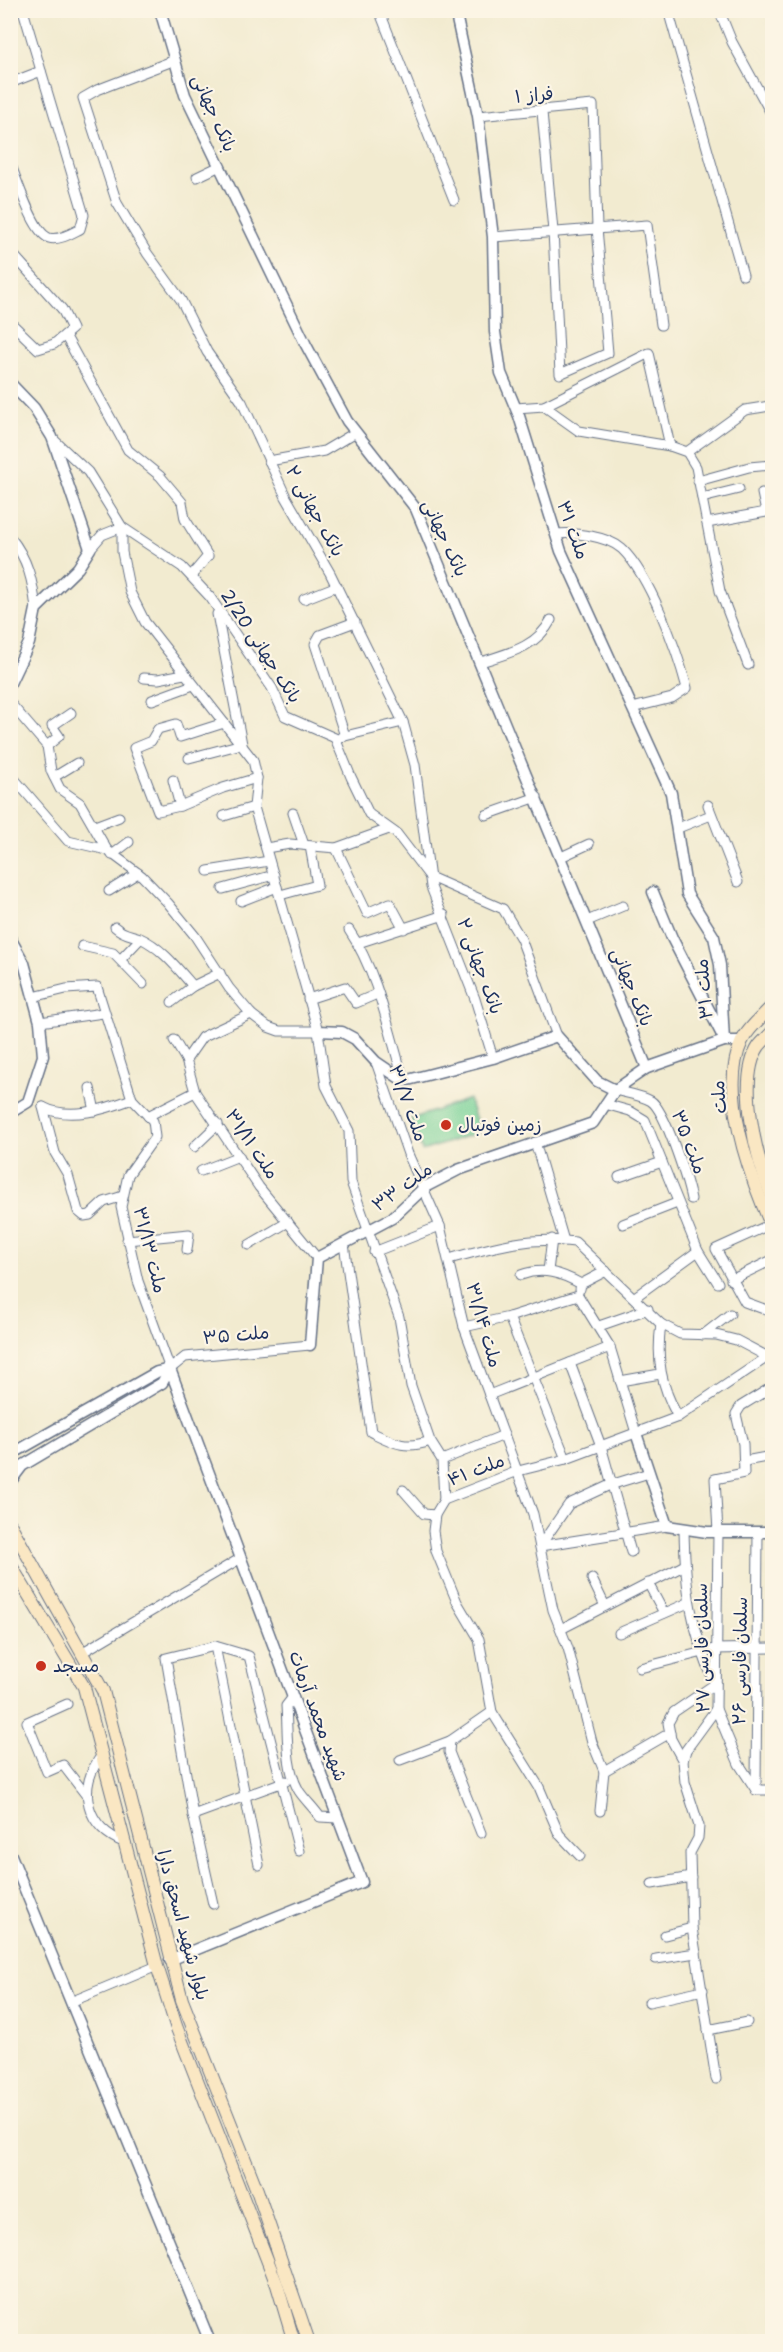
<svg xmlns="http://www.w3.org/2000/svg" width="783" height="2352" viewBox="0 0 783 2352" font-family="'Shantell Sans','Playpen Sans Arabic',sans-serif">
<rect width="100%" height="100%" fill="#fcf5e5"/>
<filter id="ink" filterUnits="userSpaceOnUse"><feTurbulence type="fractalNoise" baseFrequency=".0167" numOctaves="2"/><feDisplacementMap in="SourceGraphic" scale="12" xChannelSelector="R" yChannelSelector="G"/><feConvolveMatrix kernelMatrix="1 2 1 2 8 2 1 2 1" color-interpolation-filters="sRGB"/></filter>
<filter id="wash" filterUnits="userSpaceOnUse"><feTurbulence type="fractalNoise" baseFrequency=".008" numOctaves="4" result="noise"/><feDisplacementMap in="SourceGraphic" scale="24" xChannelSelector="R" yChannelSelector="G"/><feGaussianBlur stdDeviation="1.35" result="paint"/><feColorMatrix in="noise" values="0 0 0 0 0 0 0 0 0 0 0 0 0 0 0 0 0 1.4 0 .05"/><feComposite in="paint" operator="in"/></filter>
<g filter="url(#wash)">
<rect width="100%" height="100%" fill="#f2ebd0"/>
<polygon fill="#77d197" stroke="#49807a" stroke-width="1.5" points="469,1099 480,1132 422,1151 411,1119"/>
</g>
<g filter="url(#ink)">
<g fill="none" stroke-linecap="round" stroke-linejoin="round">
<defs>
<g id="minor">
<polyline points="379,10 454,200"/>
<polyline points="668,10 743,275"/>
<polyline points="719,10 732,42 772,115"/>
<polyline points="175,60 97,90 83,98 117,203 147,253 181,300 207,352 242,402 286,497 330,573 403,722 415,765 431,887 475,999 493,1058"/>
<polyline points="10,83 41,71"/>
<polyline points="478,116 593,105 597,228 608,353 560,374 553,231 542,112"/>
<path d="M10,163C17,179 33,233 49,238C59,241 72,233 80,229L84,215L23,10"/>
<polyline points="197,177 220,166"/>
<polyline points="493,237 647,225 661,325"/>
<polyline points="10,251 62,309 72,329 54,344 38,349 10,322"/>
<polyline points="65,335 128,450 160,476 182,502 185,519 208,556 191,576"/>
<polyline points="544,406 579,431 670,446 687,452 696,467 720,591 748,665"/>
<polyline points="516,408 544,406 649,353 670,446"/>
<polyline points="52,438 88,472 122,527 182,567 210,597 272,688 285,716 335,738 351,777 369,814 397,834 430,877 503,909 521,939 557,1036"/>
<polyline points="687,452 745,410 770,406"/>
<polyline points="269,461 324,451 356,432"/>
<polyline points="698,481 749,467 772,465"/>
<polyline points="702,498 739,489"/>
<polyline points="707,523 766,512 762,493"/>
<path d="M556,534C574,532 608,536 622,549C650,576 677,650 687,688L672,698L632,708"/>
<path d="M10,537C28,559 33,582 36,609"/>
<polyline points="90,549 102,535 122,527 122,552 130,592 145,622 253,760 257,778 254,807 318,1031 326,1086 349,1131 351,1182 399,1317 411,1386 430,1441"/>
<polyline points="304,599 337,586"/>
<path d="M481,662C509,653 537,647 551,620"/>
<polyline points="144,678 158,679 184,674"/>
<polyline points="152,700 193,685"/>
<polyline points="10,703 47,746 51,771 60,789 80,803 107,850 142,876 168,903 195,936 229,988 251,1014 268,1027 279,1031 318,1031"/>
<polyline points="345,736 315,644 320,635 355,622"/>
<polyline points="341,737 403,722"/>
<polyline points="47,746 59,736 52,726 71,713"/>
<polyline points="189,758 242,744 217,614"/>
<polyline points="10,774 68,841 107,850"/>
<polyline points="54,777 77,763"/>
<polyline points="173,780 180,806 223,788 257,778"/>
<polyline points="708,805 738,882"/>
<polyline points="180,806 158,811 134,748 151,741 158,729 176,724 180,737 224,723"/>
<polyline points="293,813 304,845"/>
<polyline points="486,815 537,797"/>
<polyline points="224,816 254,807"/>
<polyline points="95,826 119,817"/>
<polyline points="678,828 711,815"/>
<polyline points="266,848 290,844 336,848 389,829"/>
<polyline points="336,848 367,913 390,903 404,929"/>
<polyline points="112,855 129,842"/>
<polyline points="561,857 589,844"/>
<polyline points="208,871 269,861"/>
<polyline points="223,889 274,875"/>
<polyline points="109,891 138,873"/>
<polyline points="280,895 317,885 310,846"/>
<polyline points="241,901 277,887"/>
<polyline points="587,921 623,906"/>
<path d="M115,927C124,935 130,934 140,938C161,947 179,970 193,986"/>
<path d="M349,930C378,973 389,1032 404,1081"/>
<polyline points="358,943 444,915"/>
<polyline points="82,946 113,953 143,984"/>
<polyline points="121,959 140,939"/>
<polyline points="33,997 66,989 97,987 132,1099 153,1121 155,1137 128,1175 121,1207 138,1281 170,1369 185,1357 310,1345"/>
<polyline points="308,999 345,987 356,1003 377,994"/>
<polyline points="172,1002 193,986 220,973"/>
<polyline points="40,1022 103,1013"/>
<polyline points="174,1040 186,1060 195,1092 259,1187 317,1258"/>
<polyline points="186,1060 202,1037 251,1014"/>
<polyline points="376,1062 408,1154 440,1226 464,1327 533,1514 553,1610 568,1648 592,1742 604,1771 600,1811"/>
<polyline points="90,1088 95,1111"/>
<path d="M615,1090C626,1093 641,1095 651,1101C665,1110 687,1180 691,1199"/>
<polyline points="605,1104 630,1111 645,1120 698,1251 718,1283"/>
<polyline points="43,1107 55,1153 68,1175 78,1211 84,1216 90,1215 104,1202 123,1196"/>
<path d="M43,1107C69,1121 106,1109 132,1099"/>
<polyline points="148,1116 195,1092"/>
<polyline points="535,1142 564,1241"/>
<polyline points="194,1147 218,1124"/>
<polyline points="201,1171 239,1156"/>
<polyline points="619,1177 662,1162"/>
<polyline points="623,1224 677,1203"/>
<polyline points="771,1224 716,1249 745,1302 772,1312"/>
<polyline points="127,1240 189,1234 187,1250"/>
<path d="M344,1244L371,1432C394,1443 405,1450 430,1441L442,1460L444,1500L518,1471L566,1459L678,1417L772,1354"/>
<polyline points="249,1245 288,1222"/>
<polyline points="374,1252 440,1226"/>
<path d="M449,1259C492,1247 530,1236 575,1242L661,1324L680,1334L716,1335L736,1340L770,1358"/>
<polyline points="548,1271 552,1239"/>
<path d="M521,1275C543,1267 561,1273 581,1284"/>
<polyline points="731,1280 772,1260"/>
<polyline points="580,1289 581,1284 606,1271"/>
<polyline points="635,1297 698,1251"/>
<path d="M661,1324C656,1359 661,1386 678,1417"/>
<polyline points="599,1326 648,1309"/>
<polyline points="464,1327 509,1317"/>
<polyline points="703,1335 730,1314"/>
<polyline points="570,1363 601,1446 631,1552"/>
<polyline points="620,1381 660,1374"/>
<polyline points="489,1395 610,1347"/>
<polyline points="566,1459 509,1317 578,1295 610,1347 636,1433"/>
<polyline points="442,1460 504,1435"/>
<polyline points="745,1461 772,1456"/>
<polyline points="403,1490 424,1514 435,1515"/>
<polyline points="444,1500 435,1515 433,1531 436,1551 457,1602 479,1639 492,1712 539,1787 559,1834 580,1856"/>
<polyline points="540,1546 569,1504 610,1485 649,1473"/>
<polyline points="540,1546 667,1526"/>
<polyline points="592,1579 605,1606"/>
<polyline points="648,1583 664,1613"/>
<polyline points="561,1629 685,1565"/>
<polyline points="619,1633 688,1603"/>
<polyline points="215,1646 259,1865"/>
<polyline points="83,1652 241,1558"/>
<polyline points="640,1668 715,1649 772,1648"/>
<path d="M293,1697L286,1706C288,1733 285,1767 299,1791C305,1800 314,1808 320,1817L338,1818"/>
<polyline points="67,1704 27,1722 47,1772 63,1765 86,1795"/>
<polyline points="716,1709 686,1750 683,1761 685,1782 699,1826 698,1838 690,1853 692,1928 716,2079"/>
<path d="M103,1754C75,1787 86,1829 126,1843"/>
<polyline points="400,1760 450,1741"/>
<path d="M683,1761L671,1739L668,1723L674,1712L715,1684C691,1629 685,1589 684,1529"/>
<polyline points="604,1771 670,1733"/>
<polyline points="756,1788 758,1532"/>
<polyline points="756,1790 739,1764 716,1709 718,1532 715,1479 744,1473 743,1444 736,1414 741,1406 772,1387"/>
<polyline points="756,1790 772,1790"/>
<polyline points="193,1815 286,1781"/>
<polyline points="481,1833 449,1752 450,1741 492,1712"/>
<polyline points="652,1884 691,1877"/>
<polyline points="213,1904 193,1815 166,1658 215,1646 249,1656 299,1851"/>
<polyline points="665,1935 692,1928"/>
<polyline points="656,1959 696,1953"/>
<polyline points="73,2001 157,1966"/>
<polyline points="649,2002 703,1990"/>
<polyline points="708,2030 747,2022"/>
</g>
<g id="tertiary">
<polyline points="160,10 185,95 306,345 347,421 416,509 647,1068"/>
<polyline points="455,10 478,116 493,237 495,332 501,373 519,416 561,551 671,793 687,894 714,937 720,965 724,1041"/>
<polyline points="10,383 34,408 52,437 90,549 78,568 36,609 29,643 10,683"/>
<polyline points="653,892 672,938 722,1035"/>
<polyline points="10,938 24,963 40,1022 43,1056 28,1102 10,1113"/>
<polyline points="318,1031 342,1032 355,1039 376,1062 404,1081 493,1058 557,1036 597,1081 615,1090"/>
<polyline points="310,1345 317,1258 392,1218 425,1187 458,1170 593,1123 615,1090 647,1068 724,1041 742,1041"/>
<polyline points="170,1369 362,1882 170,1960"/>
<polyline points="636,1433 667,1526 707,1532 772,1532"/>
<polyline points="10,1452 19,1450 157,1372 170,1369"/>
<polyline points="10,1482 22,1466 162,1383 170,1369"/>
<polyline points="10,1853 210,2342"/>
</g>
<g id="secondary">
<path d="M772,1006C762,1017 748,1028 742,1041C718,1091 751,1179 772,1227"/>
<path d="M772,1032C768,1037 763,1041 759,1046C736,1080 757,1161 772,1197"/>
<polyline points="10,1524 103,1691 182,2000 257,2190 309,2342"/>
<polyline points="10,1564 84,1687 157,1966 176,2026 277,2285 294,2342"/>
</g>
</defs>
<use href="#minor" stroke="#667186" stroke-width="11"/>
<use href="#tertiary" stroke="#667186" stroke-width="13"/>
<use href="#secondary" stroke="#667186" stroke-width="14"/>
<use href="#minor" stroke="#fff" stroke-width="9"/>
<use href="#tertiary" stroke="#fff" stroke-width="10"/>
<use href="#secondary" stroke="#fae7c3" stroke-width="12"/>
</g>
</g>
<g fill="#c8321e" stroke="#fcf5e5" stroke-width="2">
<circle cx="446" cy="1125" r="6"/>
<circle cx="41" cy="1666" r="6"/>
</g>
<g text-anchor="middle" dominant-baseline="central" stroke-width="4.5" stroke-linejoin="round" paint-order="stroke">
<g font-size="18" fill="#1b2f5e" stroke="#fcf5e5">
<text transform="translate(534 95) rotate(-5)">فراز ۱</text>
<text transform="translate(214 113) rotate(66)">بانک جهانی</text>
<text transform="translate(315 511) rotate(61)">بانک جهانی ۲</text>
<text transform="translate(573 530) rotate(70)">ملت ۳۱</text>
<text transform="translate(445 538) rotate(65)">بانک جهانی</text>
<text transform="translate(261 646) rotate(57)">بانک جهانی 2/20</text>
<text transform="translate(480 966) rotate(70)">بانک جهانی ۲</text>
<text transform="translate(632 987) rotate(68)">بانک جهانی</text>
<text transform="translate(704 989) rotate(-95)">ملت ۳۱</text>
<text transform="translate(719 1097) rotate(-94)">ملت</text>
<text transform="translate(408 1103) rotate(70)">ملت ۳۱/۷</text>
<text transform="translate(689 1142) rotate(69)">ملت ۳۵</text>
<text transform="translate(252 1144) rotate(56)">ملت ۳۱/۱۱</text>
<text transform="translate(402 1187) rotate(-36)">ملت ۳۳</text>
<text transform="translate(150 1250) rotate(76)">ملت ۳۱/۱۳</text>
<text transform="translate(484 1325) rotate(74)">ملت ۳۱/۱۴</text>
<text transform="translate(236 1335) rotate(-5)">ملت ۳۵</text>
<text transform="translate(476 1470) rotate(-21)">ملت ۴۱</text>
<text transform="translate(702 1648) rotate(-91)">سلمان فارسی ۲۷</text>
<text transform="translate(740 1661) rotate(-89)">سلمان فارسی ۲۶</text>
<text transform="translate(318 1716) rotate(70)">شهید محمد آرمات</text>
<text transform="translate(183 1925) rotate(75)">بلوار شهید اسحق دارا</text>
</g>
<g font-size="18" fill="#1b2f5e" stroke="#fcf5e5" text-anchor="start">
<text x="458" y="1125">زمین فوتبال</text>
<text x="53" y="1666">مسجد</text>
</g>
</g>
<rect width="783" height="2352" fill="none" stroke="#fcf5e5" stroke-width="36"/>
</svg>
